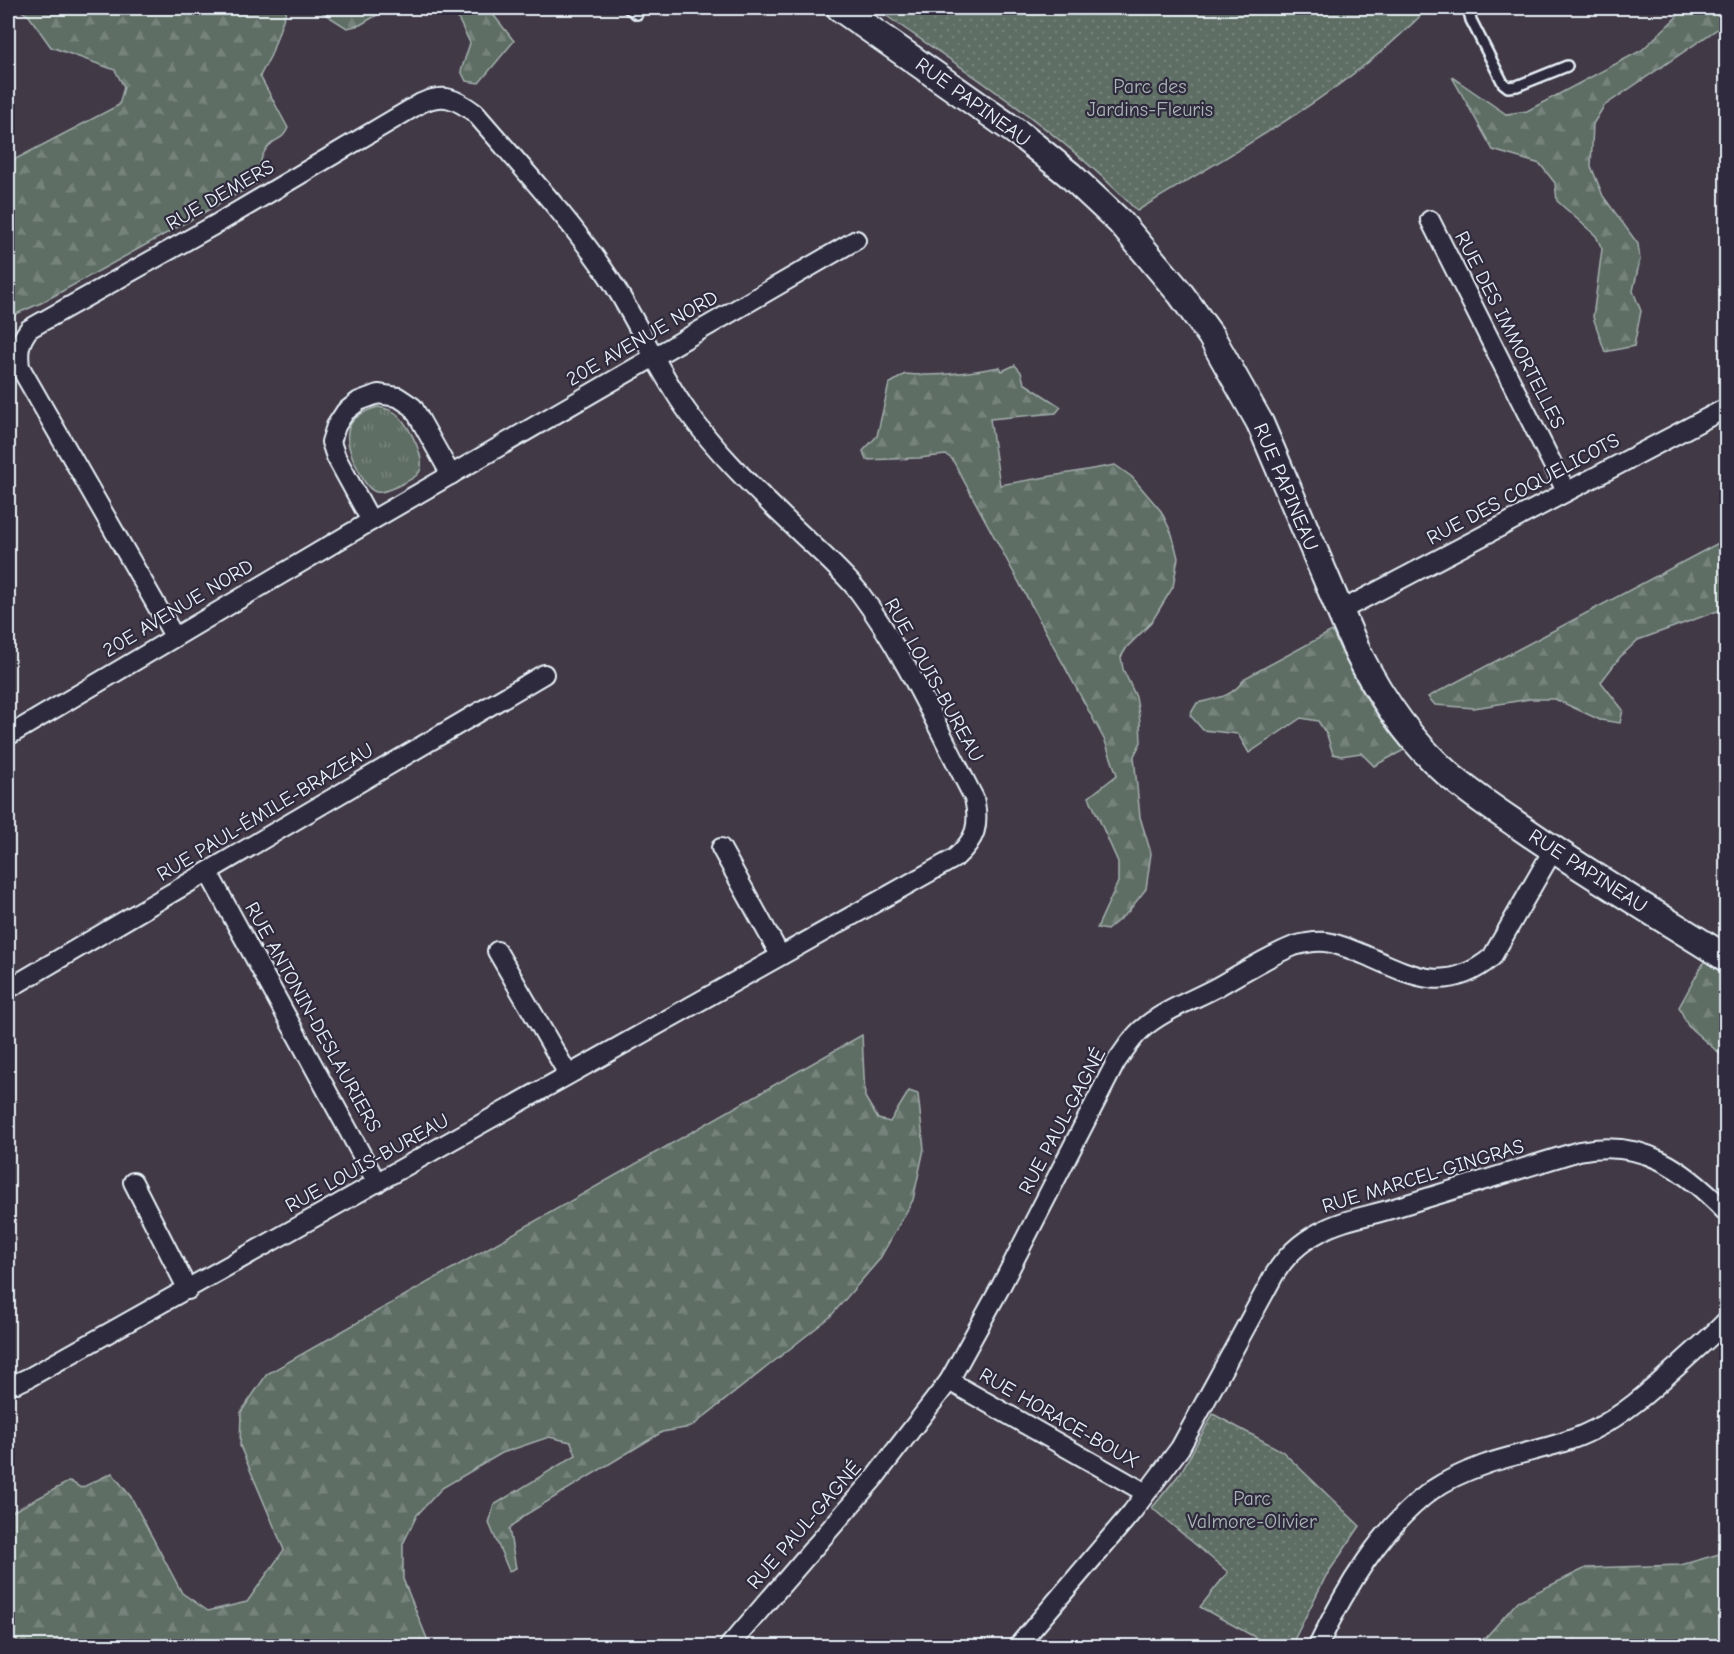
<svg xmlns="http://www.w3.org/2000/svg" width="1734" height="1654" viewBox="0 0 1734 1654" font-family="'Comic Neue',sans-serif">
<defs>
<pattern id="grass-tufts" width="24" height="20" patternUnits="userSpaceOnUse" patternTransform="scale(1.5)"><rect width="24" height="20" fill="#5f6e65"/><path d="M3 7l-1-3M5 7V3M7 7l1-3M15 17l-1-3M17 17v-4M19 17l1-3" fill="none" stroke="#76837c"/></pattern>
<pattern id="forest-firs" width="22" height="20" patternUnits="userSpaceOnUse" patternTransform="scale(1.5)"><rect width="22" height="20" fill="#5f6e65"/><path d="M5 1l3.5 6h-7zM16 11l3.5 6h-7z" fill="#76837c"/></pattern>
<pattern id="park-dots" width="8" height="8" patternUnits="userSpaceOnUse" patternTransform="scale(1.5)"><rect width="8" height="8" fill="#5f6e65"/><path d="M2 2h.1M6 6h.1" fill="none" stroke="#76837c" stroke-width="1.8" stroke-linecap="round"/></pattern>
</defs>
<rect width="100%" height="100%" fill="#423946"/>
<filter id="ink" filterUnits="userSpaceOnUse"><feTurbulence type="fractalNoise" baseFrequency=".0167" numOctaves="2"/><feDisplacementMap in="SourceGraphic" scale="12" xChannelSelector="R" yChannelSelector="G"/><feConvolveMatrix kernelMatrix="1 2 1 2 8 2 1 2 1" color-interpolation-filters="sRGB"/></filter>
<g filter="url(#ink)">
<path fill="url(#grass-tufts)" stroke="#a4b0ae" stroke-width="1.5" d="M378,407C386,409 394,410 399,416C409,427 429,461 418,474C412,480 384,494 376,492C367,489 363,479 359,471C343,441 339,418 378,407Z"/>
<g fill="url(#forest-firs)" stroke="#a4b0ae" stroke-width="1.5">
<path d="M17,8H287L271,55L260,76L288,128C282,141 278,137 270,145C260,153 258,171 257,183L41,303L9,317L8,163L119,105L124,87L115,70L51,47L29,16Z"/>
<polygon points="315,8 389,8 360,25 347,28"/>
<polygon points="453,8 488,8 514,41 479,83 466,81 461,71 470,43"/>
<polygon points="1686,8 1726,8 1726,23 1604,106 1593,124 1591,166 1603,196 1638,244 1640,260 1633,291 1641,311 1634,346 1605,352 1593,317 1602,249 1596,236 1557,201 1555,183 1540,164 1493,150 1452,77 1506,114 1527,111 1642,50"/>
<path d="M1015,365L1021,372L1024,383L1061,407L1056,413L990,419L1000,485L1115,465L1132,477L1161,511L1172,534L1178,558L1173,587L1151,623L1127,647L1121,657L1123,669L1136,697L1140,721L1141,742L1134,756L1140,817L1151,853L1146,889L1128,912L1107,930L1097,928L1118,882V862L1089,797L1117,775L1105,741L952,459L946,455L919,458L866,460L863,451L877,436L889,384L905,374C937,377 968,373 1000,367L1002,371Z"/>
<polygon points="1726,539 1726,608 1638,640 1620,657 1601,682 1623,710 1620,723 1600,720 1555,699 1530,699 1474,708 1435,705 1428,697"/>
<path d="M1332,631C1352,677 1371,711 1404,750L1374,766L1361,753L1341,756L1333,754L1327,735L1318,721L1301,718L1249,753L1238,734L1203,730L1190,715L1197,703C1218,698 1233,697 1245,678Z"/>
<polygon points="1705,960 1726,974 1726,1059 1688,1026 1679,1007"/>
<polygon points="862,1035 865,1097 878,1119 890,1122 909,1091 918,1094 924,1149 913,1200 879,1260 830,1317 691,1427 662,1432 525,1515 509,1529 516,1568 509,1571 489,1523 494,1505 576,1455 571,1442 549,1437 502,1453 442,1488 417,1515 403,1544 403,1579 430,1646 8,1646 8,1514 70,1481 81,1488 112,1473 131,1497 182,1593 208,1611 247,1602 284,1550 240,1446 241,1412 267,1374"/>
<polygon points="1726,1552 1726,1646 1478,1646 1518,1601 1586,1568 1681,1565"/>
</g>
<g fill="url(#park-dots)" stroke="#a4b0ae" stroke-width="1.5">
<path d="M875,8H1428C1347,93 1236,150 1137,211C1061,131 966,71 875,8Z"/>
<polygon points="1213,1414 1282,1451 1360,1526 1326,1576 1291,1646 1271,1646 1200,1607 1228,1572 1152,1508 1181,1472"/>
</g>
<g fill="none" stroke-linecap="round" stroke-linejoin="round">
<defs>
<g id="lane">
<polyline points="628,8 637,14"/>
<polyline points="1471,8 1469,12 1471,20 1503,83 1508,87 1517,86 1567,66"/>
</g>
<g id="street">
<polyline points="1430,220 1566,491"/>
<polyline points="371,521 336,457 331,442 336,426 345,412 359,401 378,394 398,397 413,407 451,475"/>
<polyline points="1340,611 1726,408"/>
<polyline points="8,736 371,521 856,240"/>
<polyline points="721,848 780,955"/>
<polyline points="208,872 377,1183"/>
<polyline points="497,951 568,1074"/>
<polyline points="8,989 544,674"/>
<polyline points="133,1182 188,1290"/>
<polyline points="949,1381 1146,1493"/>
<path d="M8,1383H17L30,1377C339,1206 645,1029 955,858C976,839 980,826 974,798C939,731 904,652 859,592C841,570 819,551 798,531C759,493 719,456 687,411C658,371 639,324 612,282C572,221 522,168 475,113C455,98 444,93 421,103L218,223L29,329C19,342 18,351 20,367L174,636"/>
<path d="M729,1646L875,1477L949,1381L1000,1288L1116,1062C1124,1051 1131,1039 1141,1030C1162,1011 1193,1000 1217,987C1242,973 1268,956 1294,946C1304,943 1315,941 1326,942C1340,944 1352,950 1365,955C1412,976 1447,995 1492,957L1553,850"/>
<path d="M1018,1646L1132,1512L1180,1448L1274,1275C1286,1256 1299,1243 1320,1232C1343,1219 1370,1216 1394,1208C1456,1189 1518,1170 1579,1151C1643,1139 1683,1168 1726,1212"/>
<path d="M1318,1646C1345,1589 1380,1529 1432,1490C1447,1480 1464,1472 1481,1466C1517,1452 1559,1448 1593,1430C1627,1413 1652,1389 1680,1364C1695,1350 1712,1336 1726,1321"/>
</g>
<path id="secondary" d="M840,8L1022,136L1070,175L1120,222L1180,293L1211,336L1260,423L1358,653C1381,698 1410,741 1448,774C1471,794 1497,811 1522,828C1588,874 1658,915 1726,958"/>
</defs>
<use href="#lane" stroke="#e8f1f8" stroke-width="14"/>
<use href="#street" stroke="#e8f1f8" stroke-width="22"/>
<use href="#secondary" stroke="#e8f1f8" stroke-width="30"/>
<use href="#lane" stroke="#2f2a3d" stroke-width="9"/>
<use href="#street" stroke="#2f2a3d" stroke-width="18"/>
<use href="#secondary" stroke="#2f2a3d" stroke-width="26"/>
</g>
</g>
<g text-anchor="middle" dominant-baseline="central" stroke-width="4.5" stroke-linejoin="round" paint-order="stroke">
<g font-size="20" fill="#aab6b6" stroke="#2f2a3d">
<text x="1150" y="86">Parc des<tspan x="1150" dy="23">Jardins-Fleuris</tspan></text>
<text x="1252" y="1498">Parc<tspan x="1252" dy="23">Valmore-Olivier</tspan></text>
</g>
<g font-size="20" fill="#e8f1f8" stroke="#2f2a3d">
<text transform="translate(973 102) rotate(36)">RUE PAPINEAU</text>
<text transform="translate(220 195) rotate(-30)">RUE DEMERS</text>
<text transform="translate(1510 330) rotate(63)">RUE DES IMMORTELLES</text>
<text transform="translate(642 338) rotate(-30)">20E AVENUE NORD</text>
<text transform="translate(1286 487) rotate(67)">RUE PAPINEAU</text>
<text transform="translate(1523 489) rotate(-28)">RUE DES COQUELICOTS</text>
<text transform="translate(178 608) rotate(-31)">20E AVENUE NORD</text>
<text transform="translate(934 680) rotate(61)">RUE LOUIS-BUREAU</text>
<text transform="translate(265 812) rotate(-31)">RUE PAUL-ÉMILE-BRAZEAU</text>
<text transform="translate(1588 871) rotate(33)">RUE PAPINEAU</text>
<text transform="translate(313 1017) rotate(61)">RUE ANTONIN-DESLAURIERS</text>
<text transform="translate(1062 1121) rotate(-62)">RUE PAUL-GAGNÉ</text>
<text transform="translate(367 1163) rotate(-29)">RUE LOUIS-BUREAU</text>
<text transform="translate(1423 1176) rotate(-17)">RUE MARCEL-GINGRAS</text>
<text transform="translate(1059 1418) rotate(30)">RUE HORACE-BOUX</text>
<text transform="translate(804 1525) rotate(-49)">RUE PAUL-GAGNÉ</text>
</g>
</g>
<rect width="1734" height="1654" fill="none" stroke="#2f2a3d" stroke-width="30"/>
<rect x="15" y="15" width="1704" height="1624" fill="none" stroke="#e8f1f8" stroke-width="2" filter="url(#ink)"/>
</svg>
